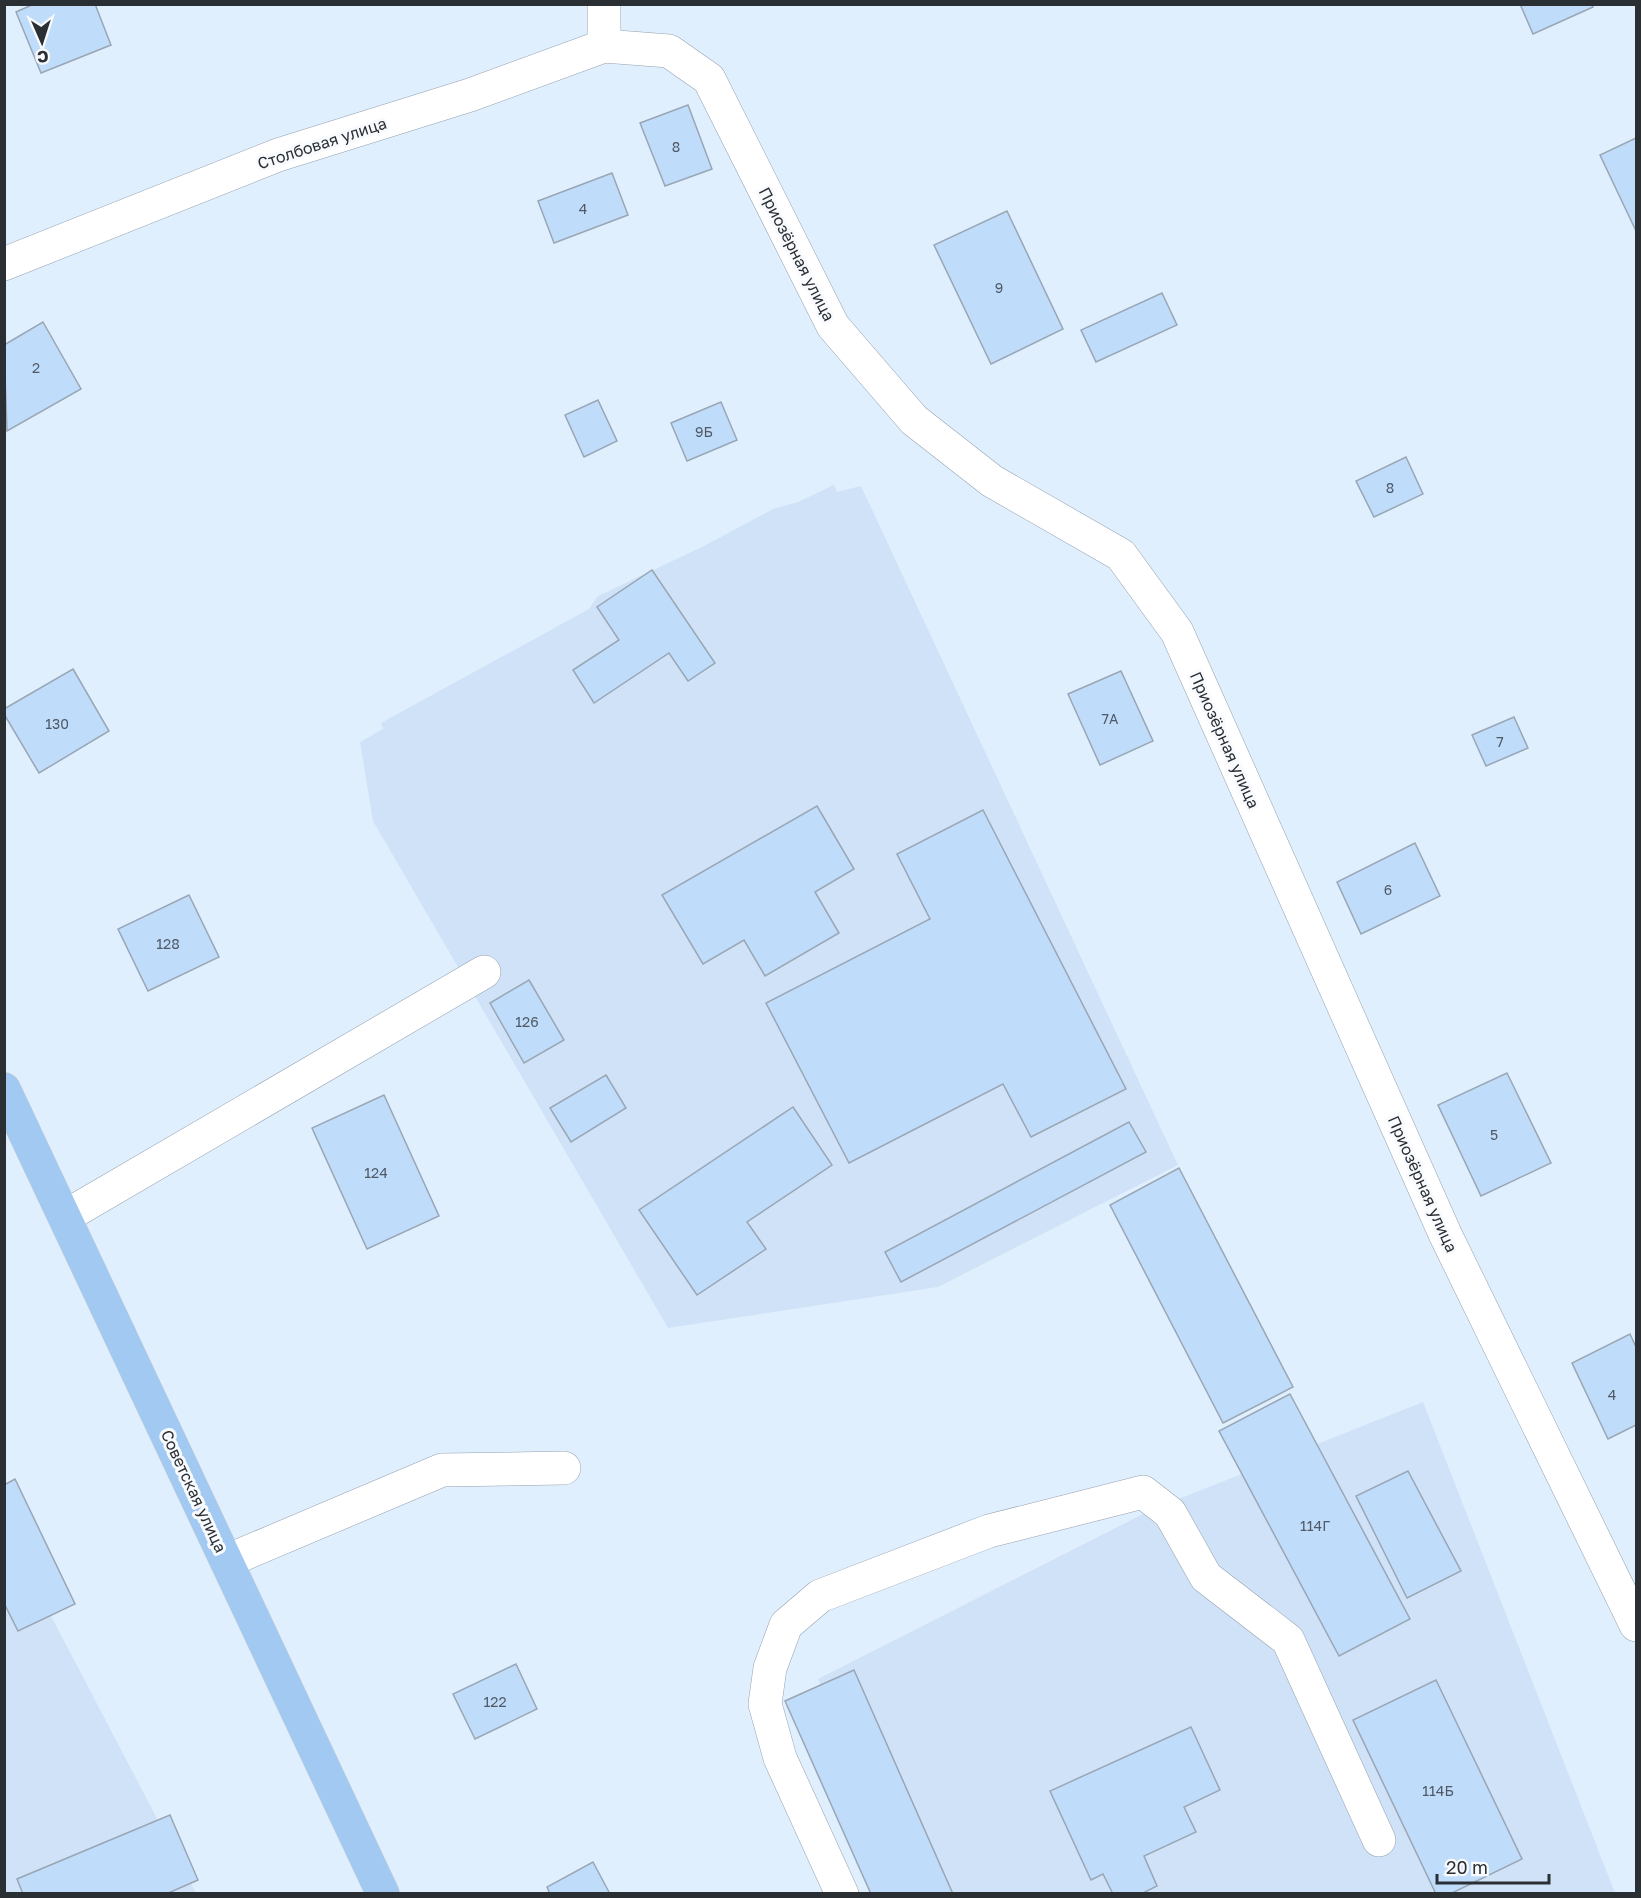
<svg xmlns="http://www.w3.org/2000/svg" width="1641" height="1898" viewBox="0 0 1641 1898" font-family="'Golos Text',sans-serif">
<rect width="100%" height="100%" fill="#e0effe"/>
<g fill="#d0e2f7">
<polygon points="834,485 837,492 861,486 1178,1165 938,1287 668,1328 373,821 360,742 383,729 381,723 589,609 598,596 704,546 773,509 798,502"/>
<polygon points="1423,1402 1615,1893 917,1893 818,1679 1151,1510"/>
<polygon points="5,1528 196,1893 5,1893"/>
</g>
<g fill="#c0dcfb" stroke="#99a6b4" stroke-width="1.5">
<polygon points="34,4 95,4 111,45 41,73 16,12"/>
<polygon points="1520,4 1592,4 1593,7 1533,34"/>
<polygon points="688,105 712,169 665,186 640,123"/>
<polygon points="1636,138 1636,231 1600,155"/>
<polygon points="612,173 628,215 554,243 538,201"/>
<polygon points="1007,211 1063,329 991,364 934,245"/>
<polygon points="1162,293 1177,325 1096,362 1081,330"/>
<polygon points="43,322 81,389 7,431 4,345"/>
<polygon points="598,400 617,441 584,457 565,415"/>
<polygon points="721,402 737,440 687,461 671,423"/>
<polygon points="1406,457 1423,494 1374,517 1356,481"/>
<polygon points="652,570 715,663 688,681 669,653 594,703 573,670 619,640 597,607"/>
<polygon points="73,669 109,731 39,773 4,714 4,709"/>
<polygon points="1121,671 1153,741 1100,765 1068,694"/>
<polygon points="1514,717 1528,748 1486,766 1472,735"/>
<polygon points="817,806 854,869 815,892 839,933 765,976 744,940 703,964 662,895"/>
<polygon points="983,810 1126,1089 1031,1137 1003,1084 849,1163 766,1003 930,919 897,854"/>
<polygon points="1415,843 1440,896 1361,934 1337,882"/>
<polygon points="189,895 219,957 148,991 118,929"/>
<polygon points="529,980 564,1040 524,1063 490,1003"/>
<polygon points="1507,1073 1551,1163 1481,1196 1438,1105"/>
<polygon points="606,1075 626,1108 571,1142 550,1108"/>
<polygon points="384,1095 439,1216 367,1249 312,1128"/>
<polygon points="793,1107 832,1165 747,1222 766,1249 697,1295 639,1210"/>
<polygon points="1129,1122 1146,1152 901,1282 885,1252"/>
<polygon points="1179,1168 1293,1387 1223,1423 1110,1205"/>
<polygon points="1630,1334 1636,1347 1636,1425 1608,1439 1572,1363"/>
<polygon points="1290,1394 1410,1619 1339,1656 1219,1431"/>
<polygon points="1408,1471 1461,1571 1407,1598 1356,1496"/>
<polygon points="15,1479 75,1604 18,1631 4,1603 4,1485"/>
<polygon points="516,1664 537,1709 475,1739 453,1694"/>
<polygon points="854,1670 953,1894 871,1894 785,1701"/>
<polygon points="1436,1680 1522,1859 1450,1894 1436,1894 1353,1720"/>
<polygon points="1191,1727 1220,1790 1184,1807 1196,1832 1144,1856 1157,1886 1141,1894 1113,1894 1103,1874 1091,1880 1050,1791"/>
<polygon points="170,1815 198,1880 166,1894 23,1894 17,1879"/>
<polygon points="593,1862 610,1894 550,1894 547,1887"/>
</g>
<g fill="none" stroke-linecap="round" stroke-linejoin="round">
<defs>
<g id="minor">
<polyline points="604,46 669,51 709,79 833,326 914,420 992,481 1121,555 1177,632 1446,1236 1636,1625"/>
<polyline points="4,264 278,155 470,95 604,46 604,4"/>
<polyline points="66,1216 484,972"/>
<polyline points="227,1561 442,1470 564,1468"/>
<polyline points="842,1894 780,1758 765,1704 770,1668 786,1625 820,1596 989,1531 1143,1492 1170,1513 1206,1577 1288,1640 1379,1840"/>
</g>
<polyline id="major" points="4,1089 383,1894"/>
</defs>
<use href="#minor" stroke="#94a1af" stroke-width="34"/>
<use href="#major" stroke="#d4d5d6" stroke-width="34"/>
<use href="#minor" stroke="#fff" stroke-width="33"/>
<use href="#major" stroke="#a1c9f1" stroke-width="33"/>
</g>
<g text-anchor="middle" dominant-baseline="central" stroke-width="6" stroke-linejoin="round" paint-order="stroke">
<g font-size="14" fill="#505a66">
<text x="676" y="146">8</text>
<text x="583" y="208">4</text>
<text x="999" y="287">9</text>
<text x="36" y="367">2</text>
<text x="704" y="431">9Б</text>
<text x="1390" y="487">8</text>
<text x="1110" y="718">7А</text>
<text x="57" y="723">130</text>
<text x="1500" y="741">7</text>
<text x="1388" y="889">6</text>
<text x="168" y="943">128</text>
<text x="527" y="1021">126</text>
<text x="1494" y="1134">5</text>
<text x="376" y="1172">124</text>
<text x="1612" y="1394">4</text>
<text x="1315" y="1525">114Г</text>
<text x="495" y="1701">122</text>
<text x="1438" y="1790">114Б</text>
</g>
<g font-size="16" fill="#2a2f34" stroke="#f8fafd">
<text transform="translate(322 143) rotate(-18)">Столбовая улица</text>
<text transform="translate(797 254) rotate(63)">Приозёрная улица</text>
<text transform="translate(1225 740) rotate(66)">Приозёрная улица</text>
<text transform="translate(1423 1184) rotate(66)">Приозёрная улица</text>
<text transform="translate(194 1491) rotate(65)">Советская улица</text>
</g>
</g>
<rect width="1641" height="1898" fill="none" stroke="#2a2f34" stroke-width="12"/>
<g transform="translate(42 42) rotate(177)" stroke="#f8fafd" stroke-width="4.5" paint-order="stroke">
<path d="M0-4.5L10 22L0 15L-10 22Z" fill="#2a2f34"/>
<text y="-9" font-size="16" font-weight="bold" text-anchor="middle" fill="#2a2f34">С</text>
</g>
<path d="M1437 1874v9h112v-9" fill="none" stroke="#2a2f34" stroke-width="3"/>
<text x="1446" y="1874" font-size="18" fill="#2a2f34" stroke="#f8fafd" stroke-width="4.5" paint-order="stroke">20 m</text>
</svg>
